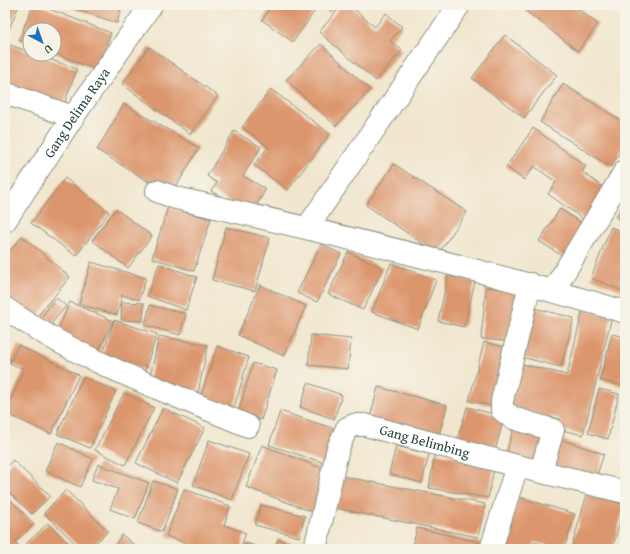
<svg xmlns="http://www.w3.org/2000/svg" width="630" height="554" viewBox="0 0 630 554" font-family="'Gentium Book Plus',serif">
<rect width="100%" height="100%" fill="#f7f3e8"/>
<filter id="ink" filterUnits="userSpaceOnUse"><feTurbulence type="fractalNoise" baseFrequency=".025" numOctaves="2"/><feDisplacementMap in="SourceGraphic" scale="8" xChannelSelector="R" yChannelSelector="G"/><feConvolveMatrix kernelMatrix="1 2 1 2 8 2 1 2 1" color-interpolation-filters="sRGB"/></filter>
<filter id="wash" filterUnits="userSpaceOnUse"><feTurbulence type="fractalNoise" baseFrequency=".012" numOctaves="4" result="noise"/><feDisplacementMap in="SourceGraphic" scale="16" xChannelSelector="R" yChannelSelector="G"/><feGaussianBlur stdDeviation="0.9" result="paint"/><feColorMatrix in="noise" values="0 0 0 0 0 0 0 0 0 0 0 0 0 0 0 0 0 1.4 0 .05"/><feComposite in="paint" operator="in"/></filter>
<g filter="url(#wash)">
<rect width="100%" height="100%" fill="#f1e6cd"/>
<g id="blocks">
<g fill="#dc966d">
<polygon points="5,5 19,5 5,39"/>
<polygon points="33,5 39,5 111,33 96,70 54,53 54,30 30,30 30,44 19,40"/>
<polygon points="63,5 122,5 117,23"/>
<polygon points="272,5 319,5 293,42 262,20"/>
<polygon points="322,5 336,5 332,12"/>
<polygon points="342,5 349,5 375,27 386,13 402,27 390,41 402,50 376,81 319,32"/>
<polygon points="518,5 573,5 598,24 578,51"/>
<polygon points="594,5 605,5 601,10"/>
<polygon points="618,5 625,5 625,14 616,8"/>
<polygon points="505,35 557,75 524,118 472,78"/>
<polygon points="321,44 370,90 336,126 286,80"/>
<polygon points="10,45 30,52 30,54 35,54 77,69 63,107 5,86 5,59"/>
<polygon points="149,47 218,96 190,134 122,84"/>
<polygon points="563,84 625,123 625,144 611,167 540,122"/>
<polygon points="271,89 330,134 288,190 254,165 268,147 242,127"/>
<polygon points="124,104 199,148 171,195 97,150"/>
<polygon points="533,128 586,166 582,172 607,190 586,221 548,194 556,182 534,166 524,180 506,167"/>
<polygon points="234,131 261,147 243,176 266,189 251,214 211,191 217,183 207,176"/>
<polygon points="394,164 467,212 438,254 366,205"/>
<polygon points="65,178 109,212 76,256 31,223"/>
<polygon points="625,200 625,222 616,217"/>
<polygon points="168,207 211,219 194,271 152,258"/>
<polygon points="116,209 152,236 128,268 92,240"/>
<polygon points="560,209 587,227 567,259 539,241"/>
<polygon points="226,227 270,238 255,291 212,280"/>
<polygon points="611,227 625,233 625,292 591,278"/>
<polygon points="22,236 70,277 36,318 5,293 5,257"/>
<polygon points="321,244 341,254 317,302 297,293"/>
<polygon points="348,252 383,268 363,310 328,294"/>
<polygon points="91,262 146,278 139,300 122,295 117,315 79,304"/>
<polygon points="391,263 436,280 418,329 372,312"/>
<polygon points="159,264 197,277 186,310 147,296"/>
<polygon points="448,276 475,282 464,327 438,321"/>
<polygon points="260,285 306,306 284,356 238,335"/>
<polygon points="486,287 517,290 513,342 481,339"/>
<polygon points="56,298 66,306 48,328 39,320"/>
<polygon points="70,302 113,321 97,355 55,336"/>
<polygon points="122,302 144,303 143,321 121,320"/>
<polygon points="150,305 186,314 180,335 145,325"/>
<polygon points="530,307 574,318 561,367 517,356"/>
<polygon points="583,309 612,316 583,435 558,429 560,419 507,407 518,363 567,375"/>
<polygon points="114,320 157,334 145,370 102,356"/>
<polygon points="612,334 625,337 625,377 623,386 600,380"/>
<polygon points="311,335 351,339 348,369 308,365"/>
<polygon points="159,336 208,345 198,392 149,382"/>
<polygon points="484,342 512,349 498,407 469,401"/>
<polygon points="18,345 79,375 51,434 5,413 24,369 10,363"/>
<polygon points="217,346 249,357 233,411 200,400"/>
<polygon points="253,363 277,370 261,420 238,413"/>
<polygon points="83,377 116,391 90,448 57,434"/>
<polygon points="308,383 342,395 334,419 300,407"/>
<polygon points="378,387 447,405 438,440 369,422"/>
<polygon points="599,389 619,394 608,439 588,433"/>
<polygon points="124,393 154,408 125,465 95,450"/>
<polygon points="467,407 504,417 495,451 457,441"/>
<polygon points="163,408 205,428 177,483 136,463"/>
<polygon points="280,411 335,429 325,463 269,445"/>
<polygon points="514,426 549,435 540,464 506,455"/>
<polygon points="554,437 604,454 596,478 546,462"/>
<polygon points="209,440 249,454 232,500 193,485"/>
<polygon points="58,442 93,459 80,487 45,471"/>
<polygon points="262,445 329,471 313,512 246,487"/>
<polygon points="396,446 429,454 422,483 389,474"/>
<polygon points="435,453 495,464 488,498 429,488"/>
<polygon points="13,460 50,496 32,514 5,489 5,469"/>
<polygon points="98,464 149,483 135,519 110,509 118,489 92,480"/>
<polygon points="341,476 485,504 478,537 335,508"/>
<polygon points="153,481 178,489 162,532 138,523"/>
<polygon points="184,489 230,506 224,525 246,533 240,549 203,549 166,536"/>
<polygon points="66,490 108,531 90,549 81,549 44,513"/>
<polygon points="5,494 34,524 15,542 22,549 5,549"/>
<polygon points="587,494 625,505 612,549 571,549"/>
<polygon points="519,497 575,514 564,549 534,542 532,549 502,549"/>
<polygon points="261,505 305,516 299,537 255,525"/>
<polygon points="48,523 74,549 31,549 26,544"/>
<polygon points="417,528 482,543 480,549 412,549"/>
<polygon points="122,535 140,549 112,549"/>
<polygon points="278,539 305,548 304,549 274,549"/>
<polygon points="625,539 625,549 621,549"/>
<polygon points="246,543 264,549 244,549"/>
</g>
</g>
</g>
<g filter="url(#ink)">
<use href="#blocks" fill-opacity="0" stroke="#889280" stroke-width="1"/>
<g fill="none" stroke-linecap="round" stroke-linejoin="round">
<defs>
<g id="minor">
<polyline points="5,93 73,117"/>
<path d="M157,191L176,198C327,232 477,268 625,312"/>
<path id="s1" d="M5,221L73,117L151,5"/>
<polyline points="307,228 459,5"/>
<polyline points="530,284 502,401 502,410 513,418 553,430 541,471"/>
<polyline points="553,291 625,171"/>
<path d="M5,308C78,360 166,391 248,426"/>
<path id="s2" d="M315,549L338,448L347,428L354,425H365L517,466L625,492"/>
<polyline points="491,549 517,466"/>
</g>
</defs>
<use href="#minor" stroke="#889280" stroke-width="24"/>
<use href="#minor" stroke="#fff" stroke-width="22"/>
</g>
</g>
<g text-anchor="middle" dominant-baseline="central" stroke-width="3" stroke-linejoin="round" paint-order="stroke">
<g font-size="14" fill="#1f3d34" stroke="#f7f3e8">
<text stroke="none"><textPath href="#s1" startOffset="130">Gang Delima Raya</textPath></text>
<text stroke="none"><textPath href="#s2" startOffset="206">Gang Belimbing</textPath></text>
</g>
</g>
<rect width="630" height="554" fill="none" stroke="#f7f3e8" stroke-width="20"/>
<g transform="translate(42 42) rotate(139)"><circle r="19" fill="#f7f3e8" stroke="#a1aaa0"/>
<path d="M0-3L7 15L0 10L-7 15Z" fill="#1f6fb2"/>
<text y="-6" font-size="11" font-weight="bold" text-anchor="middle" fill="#1f3d34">U</text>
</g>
</svg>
